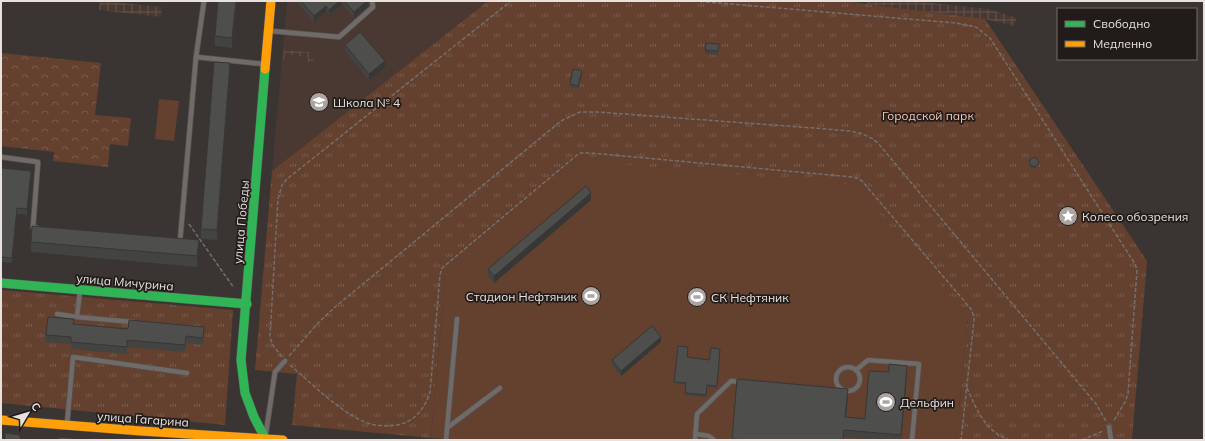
<svg xmlns="http://www.w3.org/2000/svg" width="1205" height="441" viewBox="0 0 1205 441" font-family="Mulish,sans-serif">
<defs>
<pattern id="industrial-grid" width="8" height="8" patternUnits="userSpaceOnUse"><rect width="8" height="8" fill="#493932"/><path d="M0 4h8M4 0v8" fill="none" stroke="#63554f"/></pattern>
<pattern id="forest-crowns" width="20" height="18" patternUnits="userSpaceOnUse"><rect width="20" height="18" fill="#64402f"/><path d="M2 6a3 3 0 1 1 6 0M12 15a3 3 0 1 1 6 0" fill="none" stroke="#7a5b4d"/></pattern>
<pattern id="park-tufts" width="24" height="20" patternUnits="userSpaceOnUse"><rect width="24" height="20" fill="#64402f"/><path d="M3 7l-1-3M5 7V3M7 7l1-3M15 17l-1-3M17 17v-4M19 17l1-3" fill="none" stroke="#7a5b4d"/></pattern>
</defs>
<rect width="100%" height="100%" fill="#3a3532"/>
<polygon fill="#493932" points="287,1 488,1 272,171"/>
<g fill="url(#industrial-grid)">
<polygon points="100,1 162,7 161,17 99,10"/>
<polygon points="867,1 912,1 988,9 1017,18 1014,26 985,19 867,4"/>
<polygon points="284,50 314,53 313,63 308,63 308,57 290,55 289,59 283,59"/>
</g>
<polygon fill="url(#forest-crowns)" points="1,53 101,63 95,115 131,118 128,146 110,144 108,167 53,161 54,152 1,146"/>
<g fill="url(#park-tufts)">
<polygon points="488,1 843,1 985,19 1147,261 1132,440 956,440 968,317 445,276 431,438 292,425 297,374 255,370 272,171"/>
<polygon points="1,290 233,310 225,425 1,403"/>
</g>
<g fill="#64402f">
<polygon points="159,99 179,101 174,141 155,139"/>
<polygon points="582,161 855,185 968,317 956,440 458,440 431,438 445,276"/>
</g>
<g fill="none" stroke-linecap="round" stroke-linejoin="round">
<defs>
<g id="lane">
<polyline points="271,31 339,37 373,7 372,1"/>
<polyline points="196,57 264,64"/>
<polyline points="1,157 38,162 33,227 37,228"/>
<polyline points="178,241 180,241 196,57 204,1"/>
<polyline points="57,314 77,317 80,291"/>
<polyline points="77,317 133,322"/>
<circle cx="848" cy="379" r="12"/>
<polyline points="856,370 868,360 919,364 912,440"/>
<polyline points="67,425 73,357 187,373"/>
<polyline points="1109,427 1111,440"/>
<polyline points="447,428 500,388"/>
<polyline points="266,433 275,372 285,361"/>
<polyline points="696,434 709,436 714,440"/>
<polyline points="446,440 457,319"/>
<polyline points="695,440 697,414 731,381 742,382"/>
</g>
<g id="fast">
<polyline points="265,69 241,360 245,393 254,417 266,440"/>
<polyline points="1,283 247,304"/>
</g>
<g id="slow">
<polyline points="265,69 271,1"/>
<polyline points="1,420 141,431 283,440"/>
</g>
</defs>
<use href="#lane" stroke="#55514e" stroke-width="6"/>
<use href="#fast" stroke="#55514e" stroke-width="10"/>
<use href="#slow" stroke="#55514e" stroke-width="10"/>
<g stroke="#736f6d" stroke-width="1.5" stroke-dasharray="4 2" stroke-linecap="butt">
<polyline points="694,1 956,23 976,27 990,38 1135,264 1137,270 1128,394 1125,402 1113,422"/>
<polyline points="189,224 234,288"/>
<path d="M289,356L319,322L335,307L561,121L580,112H597L827,129C847,131 862,130 878,143L1096,404L1106,421"/>
<polyline points="282,357 272,344 270,336 278,199 282,185 287,179 511,1"/>
<path d="M290,365C311,383 349,421 375,425C382,426 390,426 397,425C415,422 425,408 430,392L440,275L442,268L577,155L581,153H591L852,177L857,178L862,181L971,309L973,314L974,320L961,440"/>
<path d="M967,388C977,410 985,432 1010,440"/>
<polyline points="1082,440 1103,431"/>
</g>
<use href="#lane" stroke="#706b69" stroke-width="4.5"/>
<use href="#fast" stroke="#30b455" stroke-width="9"/>
<use href="#slow" stroke="#ff9f0a" stroke-width="9"/>
</g>
<g fill="#434342">
<polygon points="218,1 237,1 232,48 215,46 215,36"/>
<polygon points="298,1 368,1 368,6 354,18 342,4 329,15 326,11 314,22 298,3"/>
<polygon points="706,43 719,48 718,55 705,54"/>
<polygon points="345,45 385,67 369,80 345,51"/>
<polygon points="230,73 217,240 201,239 201,229"/>
<polygon points="582,74 578,89 570,87 570,84"/>
<polygon points="1029,160 1038,166 1036,168 1033,169 1029,166"/>
<polygon points="1,168 31,176 27,215 17,214 12,263 1,262"/>
<polygon points="591,200 494,283 488,276 488,269"/>
<polygon points="31,242 199,251 197,267 31,252"/>
<polygon points="74,324 128,329 204,334 203,345 186,343 185,352 127,347 127,354 71,349 71,344 46,342 46,335"/>
<polygon points="661,342 621,376 612,365 612,360"/>
<polygon points="678,346 687,357 709,360 720,349 717,388 707,387 706,397 685,395 686,385 674,383"/>
<polygon points="889,372 907,373 901,440 877,440 844,437 844,440 732,440 737,379 848,396 846,417 865,419"/>
</g>
<g fill="#373736">
<polygon points="236,1 237,1 232,48 232,38"/>
<polygon points="339,1 342,1 342,4 329,15 329,10"/>
<polygon points="367,1 368,1 368,6 354,18 354,12"/>
<polygon points="326,6 326,11 314,22 314,16"/>
<polygon points="385,61 385,67 369,80 369,74"/>
<polygon points="230,63 230,73 217,240 217,230"/>
<polygon points="582,71 582,74 578,89 578,86"/>
<polygon points="31,171 31,176 27,215 27,209"/>
<polygon points="591,193 591,200 494,283 494,276"/>
<polygon points="17,208 17,214 12,263 12,258"/>
<polygon points="199,240 199,251 197,267 197,256"/>
<polygon points="661,337 661,342 621,376 621,371"/>
<polygon points="907,366 907,373 901,440 901,435"/>
<polygon points="848,389 848,396 845,424 845,417"/>
</g>
<g fill="#4e4e4d" stroke="#373736">
<polygon points="218,1 236,1 232,38 215,36"/>
<polygon points="301,1 339,1 329,10 326,6 314,16"/>
<polygon points="344,1 367,1 354,12"/>
<polygon points="360,32 385,61 369,74 345,45"/>
<polygon points="706,43 719,44 718,51 705,50"/>
<polygon points="214,62 230,63 217,230 201,229"/>
<polygon points="573,69 582,71 578,86 570,84"/>
<circle cx="1034" cy="162" r="4.5"/>
<polygon points="1,168 31,171 27,209 17,208 12,258 1,257"/>
<polygon points="586,186 591,193 494,276 488,269"/>
<polygon points="32,226 199,240 197,256 31,242"/>
<polygon points="48,317 74,319 73,324 128,329 129,320 204,327 203,338 186,336 185,345 127,340 127,347 71,342 71,337 46,335"/>
<polygon points="652,326 661,337 621,371 612,360"/>
<polygon points="678,346 688,347 687,357 709,360 711,348 720,349 717,386 707,385 706,395 685,393 686,383 674,382"/>
<polygon points="889,364 907,366 901,435 844,430 843,440 746,440 732,439 737,379 848,389 845,417 865,419 869,371 889,372"/>
<polygon points="5,433 20,435 20,440 5,440"/>
<polygon points="59,437 81,439 81,440 59,440"/>
</g>
<defs>
<symbol id="school-disc" viewBox="-11 -11 22 22"><circle r="9.5" fill="#aba5a2" stroke="#211c1a"/><path d="M0-5L7-2L0 1L-7-2ZM-4 1L0 2.5L4 1V4Q0 6-4 4Z" fill="#fff"/></symbol>
<symbol id="sight-disc" viewBox="-11 -11 22 22"><circle r="9.5" fill="#aba5a2" stroke="#211c1a"/><path d="M0-6L1.8-2.2L6-1.7L2.9 1.2L3.7 5.4L0 3.3L-3.7 5.4L-2.9 1.2L-6-1.7L-1.8-2.2Z" fill="#fff"/></symbol>
<symbol id="stadium-disc" viewBox="-11 -11 22 22"><circle r="9.5" fill="#aba5a2" stroke="#211c1a"/><path d="M0-5a6.5 5 0 1 0 0 10a6.5 5 0 1 0 0-10ZM-3.5-1.8h7v3.6h-7Z" fill="#fff"/></symbol>
</defs>
<g fill-rule="evenodd">
<use href="#school-disc" x="308" y="91" width="22" height="22"/>
<use href="#sight-disc" x="1057" y="205" width="22" height="22"/>
<use href="#stadium-disc" x="580" y="285" width="22" height="22"/>
<use href="#stadium-disc" x="686" y="286" width="22" height="22"/>
<use href="#stadium-disc" x="875" y="391" width="22" height="22"/>
</g>
<g text-anchor="middle" dominant-baseline="central" stroke-width="3.5" stroke-linejoin="round" paint-order="stroke">
<g font-size="12" fill="#e8e1de" stroke="#211c1a" text-anchor="start">
<text x="333" y="102">Школа № 4</text>
<text x="1082" y="216">Колесо обозрения</text>
<text x="577" y="296" text-anchor="end">Стадион Нефтяник</text>
<text x="711" y="297">СК Нефтяник</text>
<text x="900" y="402">Дельфин</text>
</g>
<g font-size="12" fill="#f6c5af" stroke="#211c1a">
<text x="928" y="115">Городской парк</text>
</g>
<g font-size="12" fill="#e8e1de" stroke="#211c1a">
<text transform="translate(241 222) rotate(-85)">улица Победы</text>
<text transform="translate(125 282) rotate(5)">улица Мичурина</text>
<text transform="translate(143 419) rotate(4)">улица Гагарина</text>
</g>
</g>
<rect width="1205" height="441" fill="none" stroke="#e8e1de" stroke-width="4"/>
<rect x="1057" y="8" width="140" height="52" fill="#211c1a" stroke="#716b68"/>
<rect x="1065" y="21" width="20" height="6" fill="#30b455" stroke="#716b68"/>
<text x="1093" y="28" font-size="12" fill="#e8e1de">Свободно</text>
<rect x="1065" y="41" width="20" height="6" fill="#ff9f0a" stroke="#716b68"/>
<text x="1093" y="48" font-size="12" fill="#e8e1de">Медленно</text>
<g transform="translate(28 413) rotate(52)" stroke="#211c1a" stroke-width="3" paint-order="stroke">
<path d="M0-3L7 15L0 10L-7 15Z" fill="#e8e1de"/>
<text y="-6" font-size="11" font-weight="bold" text-anchor="middle" fill="#e8e1de">С</text>
</g>
</svg>
